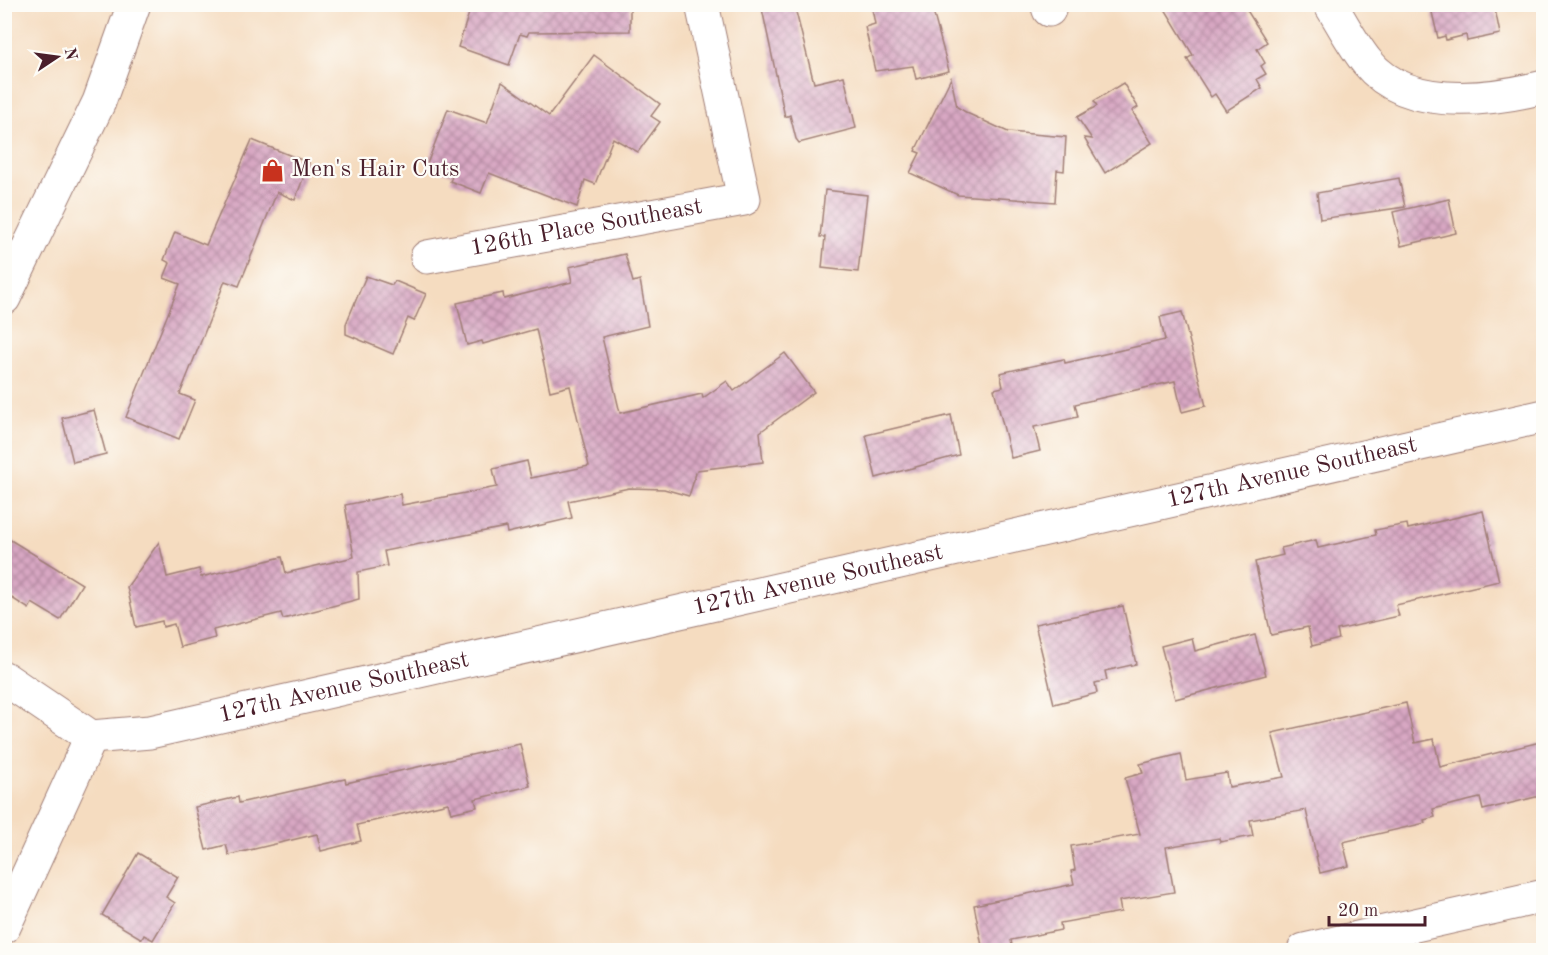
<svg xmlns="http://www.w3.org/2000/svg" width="1548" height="955" viewBox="0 0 1548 955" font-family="'Old Standard TT',serif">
<defs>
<pattern id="building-cross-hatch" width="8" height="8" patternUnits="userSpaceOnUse" patternTransform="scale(1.5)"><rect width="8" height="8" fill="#d8a7c3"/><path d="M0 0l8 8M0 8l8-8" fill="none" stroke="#b1879f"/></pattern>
</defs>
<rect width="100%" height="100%" fill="#fdfcf7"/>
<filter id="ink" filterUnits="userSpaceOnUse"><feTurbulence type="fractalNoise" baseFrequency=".0167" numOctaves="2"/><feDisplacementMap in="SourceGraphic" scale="12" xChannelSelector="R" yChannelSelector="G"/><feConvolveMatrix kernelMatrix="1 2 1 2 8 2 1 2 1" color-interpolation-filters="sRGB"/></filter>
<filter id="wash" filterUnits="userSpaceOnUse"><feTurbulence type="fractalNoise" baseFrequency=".008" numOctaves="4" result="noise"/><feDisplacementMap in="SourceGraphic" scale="24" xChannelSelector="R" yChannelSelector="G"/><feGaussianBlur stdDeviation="1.35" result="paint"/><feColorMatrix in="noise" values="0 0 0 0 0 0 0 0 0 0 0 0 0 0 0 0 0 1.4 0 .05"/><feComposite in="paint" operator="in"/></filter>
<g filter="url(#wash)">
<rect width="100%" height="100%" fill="#f5dcc0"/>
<g id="blocks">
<g fill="url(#building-cross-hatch)">
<polygon points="472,4 630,4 630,31 529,32 527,36 520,34 509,65 458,47"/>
<polygon points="761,4 794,4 814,83 844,76 856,128 799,143 796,139 790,115 785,117"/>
<polygon points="871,4 931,4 949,71 916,79 913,66 875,71 865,27 875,24"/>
<polygon points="1162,4 1243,4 1267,42 1257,49 1265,63 1261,66 1266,74 1257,79 1262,88 1226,111 1215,94 1211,97 1187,59 1193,55"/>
<polygon points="1430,4 1494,4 1500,34 1467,41 1466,35 1446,40 1445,36 1438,38"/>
<polygon points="594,55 660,104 651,116 660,122 638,152 613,138 595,184 585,180 577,207 489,173 481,193 450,181 453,175 429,167 427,164 448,109 487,123 502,82 549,116"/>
<polygon points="951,78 957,107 969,114 1008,132 1066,137 1064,171 1057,170 1055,202 958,195 910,173 920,153 915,151"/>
<polygon points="1123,83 1138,107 1132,111 1152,143 1105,173 1084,138 1092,139 1077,117 1097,106 1094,101"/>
<polygon points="252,140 309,163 295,200 277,192 239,286 225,281 180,394 195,400 179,439 126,417 180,284 164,278 170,263 164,260 175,232 206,245"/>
<polygon points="1399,178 1405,207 1320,219 1317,193"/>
<polygon points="825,190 867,195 858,272 822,268 825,237 820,237"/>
<polygon points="1449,199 1456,233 1401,246 1393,212"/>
<polygon points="625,254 633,282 640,280 648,326 602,337 620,413 702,394 703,398 727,381 734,391 785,353 814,392 760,432 763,462 697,470 689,496 664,489 629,488 568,501 572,518 507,533 506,527 384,551 387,566 358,572 359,599 283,619 281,613 213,630 215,638 180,647 174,624 163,627 162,621 136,627 127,587 159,542 167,577 199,569 201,577 282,557 286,573 354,557 345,505 400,494 402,505 497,487 493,469 527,461 531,478 589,466 570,386 550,391 536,329 483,344 482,341 467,345 457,303 503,293 504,299 572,282 569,267"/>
<polygon points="366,276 392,285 395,281 426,294 414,321 408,318 393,354 346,334 346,324"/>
<polygon points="1182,312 1206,406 1182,412 1175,381 1075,404 1078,417 1034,427 1040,451 1011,458 994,389 1003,387 1000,373 1064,359 1065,363 1165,340 1160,317"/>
<polygon points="94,410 106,454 73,462 62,418"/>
<polygon points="951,415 959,455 876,478 866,435"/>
<polygon points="1483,511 1499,581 1396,605 1399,616 1337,630 1339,639 1312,646 1308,627 1271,635 1255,562 1283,555 1281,548 1316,540 1318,548 1376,535 1375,530 1407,524 1408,529"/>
<polygon points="4,536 82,584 60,620 32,603 29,609 4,593"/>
<polygon points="1123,606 1136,664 1105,671 1107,680 1095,683 1097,693 1054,704 1035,624"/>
<polygon points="1255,635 1266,675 1175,699 1161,646 1192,638 1195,651"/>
<polygon points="1406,703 1415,743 1434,739 1440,767 1544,741 1544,795 1483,810 1480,798 1433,809 1435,817 1424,820 1425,823 1343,842 1349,866 1320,873 1306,810 1250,820 1253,836 1220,842 1219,838 1166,847 1174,892 1119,901 1121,912 1060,923 1061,930 1011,940 1013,951 983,951 974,905 1074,884 1071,871 1075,870 1071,846 1140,834 1125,778 1143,773 1140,764 1181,754 1186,780 1227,773 1229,787 1284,777 1272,733"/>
<polygon points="520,744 530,786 475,799 477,807 451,813 448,803 357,825 361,841 321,851 317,834 229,855 226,845 206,850 195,807 238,797 239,803 345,779 346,783"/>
<polygon points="138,853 178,877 166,897 175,903 153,940 144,935 142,939 102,915"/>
</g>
</g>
</g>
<g filter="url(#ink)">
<use href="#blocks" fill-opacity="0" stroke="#a07e76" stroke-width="1.5"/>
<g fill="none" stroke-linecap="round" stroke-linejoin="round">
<defs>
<g id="minor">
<polyline points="1047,4 1049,10"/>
<path d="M1330,4C1342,23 1353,45 1367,62C1407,112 1490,100 1544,87"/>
<path id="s1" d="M427,257L744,199L702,4"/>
<polyline points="4,678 91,737"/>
<path id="s2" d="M91,737L150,732L1544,416"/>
<polyline points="4,927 91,737"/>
<polyline points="1304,950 1544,896"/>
</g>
<polyline id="primary" points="4,298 99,102 134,4"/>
</defs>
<use href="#minor" stroke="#a07e76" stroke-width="35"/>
<use href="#primary" stroke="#a07e76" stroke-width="35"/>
<use href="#minor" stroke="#fff" stroke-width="33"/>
<use href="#primary" stroke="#fff" stroke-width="33"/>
</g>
</g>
<defs>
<symbol id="shop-bare" viewBox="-9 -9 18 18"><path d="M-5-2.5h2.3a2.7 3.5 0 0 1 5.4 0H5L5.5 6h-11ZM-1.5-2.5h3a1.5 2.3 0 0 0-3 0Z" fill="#c8321e" stroke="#fdfcf7" stroke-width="2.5" paint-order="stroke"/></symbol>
</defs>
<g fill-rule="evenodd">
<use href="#shop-bare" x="256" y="154" width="33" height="33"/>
</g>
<g text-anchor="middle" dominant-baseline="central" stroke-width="4.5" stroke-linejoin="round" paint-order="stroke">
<g font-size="24" fill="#4a1f2b" stroke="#fdfcf7" text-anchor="start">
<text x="291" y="170">Men's Hair Cuts</text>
</g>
<g font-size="24" fill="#4a1f2b" stroke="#fdfcf7">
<text stroke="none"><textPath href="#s1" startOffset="162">126th Place Southeast</textPath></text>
<text stroke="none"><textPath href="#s2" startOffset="1230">127th Avenue Southeast</textPath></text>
<text stroke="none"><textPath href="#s2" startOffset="744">127th Avenue Southeast</textPath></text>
<text stroke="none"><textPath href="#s2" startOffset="258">127th Avenue Southeast</textPath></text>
</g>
</g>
<rect width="1548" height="955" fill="none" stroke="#fdfcf7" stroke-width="24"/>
<g transform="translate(57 57) rotate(77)" stroke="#fdfcf7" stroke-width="4.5" paint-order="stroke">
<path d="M0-4.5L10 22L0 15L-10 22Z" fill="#4a1f2b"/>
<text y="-9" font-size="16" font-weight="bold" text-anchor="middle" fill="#4a1f2b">N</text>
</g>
<path d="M1329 916v9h96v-9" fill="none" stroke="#4a1f2b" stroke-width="3"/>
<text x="1338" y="916" font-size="18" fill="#4a1f2b" stroke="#fdfcf7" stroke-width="4.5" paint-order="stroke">20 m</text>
</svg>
